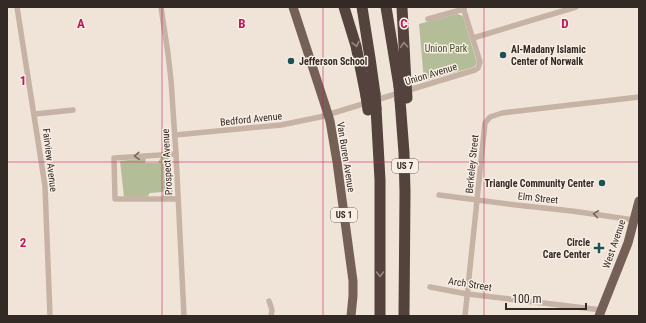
<svg xmlns="http://www.w3.org/2000/svg" width="646" height="323" viewBox="0 0 646 323" font-family="'Roboto Condensed',sans-serif">
<rect width="100%" height="100%" fill="#f0e4d8"/>
<g fill="#b3be99">
<polygon points="457,14 463,16 477,63 474,67 424,81 419,24"/>
<polygon points="161,157 170,157 173,197 162,197 163,192 150,193 147,197 124,197 120,161 146,158 145,163 158,163"/>
</g>
<g fill="none" stroke-linecap="round" stroke-linejoin="round">
<g stroke="#c7b3a5" stroke-width="5.5">
<polyline points="17,7 45,186 50,316"/>
<polyline points="161,7 168,54 171,80 176,154 184,316"/>
<polyline points="428,19 464,9"/>
<polyline points="473,38 576,7"/>
<polyline points="35,114 73,110"/>
<polyline points="175,135 281,125 320,117 475,70 478,68 480,62 463,7"/>
<polyline points="176,154 114,158 115,199 178,199"/>
<polyline points="439,195 516,205 572,211 634,220"/>
<polyline points="430,287 467,294 602,310"/>
<polyline points="269,301 272,310 271,316"/>
<polyline points="465,316 485,123 490,117 502,113 639,97"/>
</g>
<g stroke="#756057" stroke-width="9">
<polyline points="293,7 326,108 330,121 337,162 353,281 353,296 351,316"/>
<polyline points="599,316 628,243 639,201"/>
</g>
<g stroke="#54433d" stroke-width="11">
<polyline points="344,7 356,46 366,96"/>
<polyline points="362,7 370,58 375,94"/>
<polyline points="386,7 399,86"/>
<polyline points="402,7 406,84"/>
<polyline points="400,100 404,153 405,192 404,316"/>
<polyline points="376,108 380,180 380,316"/>
</g>
<g stroke="#54433d" stroke-width="11">
<polyline points="406,84 407,98"/>
<polyline points="399,86 400,100"/>
<polyline points="375,94 376,108"/>
<polyline points="366,96 368,110"/>
</g>
</g>
<defs><path id="oneway-chevron" d="M-2-3.5L2.5 0L-2 3.5" fill="none" stroke-width="1.6" stroke-linecap="round" stroke-linejoin="round"/></defs>
<g stroke="#968780">
<use href="#oneway-chevron" transform="translate(356 44) rotate(76)"/>
<use href="#oneway-chevron" transform="translate(404 45) rotate(-93)"/>
<use href="#oneway-chevron" transform="translate(380 274) rotate(90)"/>
</g>
<g stroke="#76685f">
<use href="#oneway-chevron" transform="translate(137 156) rotate(176)"/>
<use href="#oneway-chevron" transform="translate(596 214) rotate(-172)"/>
</g>
<path fill="none" stroke="#c2185b" stroke-width="1" stroke-opacity="0.55" d="M162,7V316M323,7V316M484,7V316M7,162H639"/>
<g fill="#1d5253" stroke="#f8eee4" stroke-width="1.5">
<circle cx="503" cy="55" r="4"/>
<circle cx="291" cy="61" r="4"/>
<circle cx="602" cy="183" r="4"/>
<path d="M597 242h4v4h4v4h-4v4h-4v-4h-4v-4h4z"/>
</g>
<g text-anchor="middle" dominant-baseline="central" stroke-width="3" stroke-linejoin="round" paint-order="stroke">
<g fill="#f8eee4" stroke="#6e655f" stroke-width="1">
<rect x="392" y="159" width="26" height="14" rx="3"/>
<rect x="331" y="208" width="26" height="14" rx="3"/>
</g>
<g font-size="9" font-weight="bold" fill="#332a26">
<text x="405" y="166">US 7</text>
<text x="344" y="215">US 1</text>
</g>
<g font-size="10" fill="#44512b" stroke="#f8eee4">
<text x="446" y="48">Union Park</text>
</g>
<g font-size="10" font-weight="bold" fill="#332a26" stroke="#f8eee4" text-anchor="start">
<text x="511" y="49">Al-Madany Islamic<tspan x="511" dy="12">Center of Norwalk</tspan></text>
<text x="299" y="61">Jefferson School</text>
<text x="594" y="183" text-anchor="end">Triangle Community Center</text>
<text x="590" y="242" text-anchor="end">Circle<tspan x="590" dy="12">Care Center</tspan></text>
</g>
<g font-size="10" fill="#332a26" stroke="#f8eee4">
<text transform="translate(431 74) rotate(-17)">Union Avenue</text>
<text transform="translate(251 119) rotate(-6)">Bedford Avenue</text>
<text transform="translate(346 157) rotate(81)">Van Buren Avenue</text>
<text transform="translate(50 160) rotate(83)">Fairview Avenue</text>
<text transform="translate(167 162) rotate(-93)">Prospect Avenue</text>
<text transform="translate(472 164) rotate(-84)">Berkeley Street</text>
<text transform="translate(538 198) rotate(6)">Elm Street</text>
<text transform="translate(614 244) rotate(-71)">West Avenue</text>
<text transform="translate(470 284) rotate(9)">Arch Street</text>
</g>
</g>
<g font-size="13" text-anchor="middle" font-weight="bold" fill="#c2185b" stroke="#f8eee4" stroke-width="3" stroke-linejoin="round" paint-order="stroke">
<text x="81" y="28">A</text>
<text x="242" y="28">B</text>
<text x="404" y="28">C</text>
<text x="565" y="28">D</text>
<text x="23" y="85">1</text>
<text x="23" y="247">2</text>
</g>
<rect width="646" height="323" fill="none" stroke="#332a26" stroke-width="16"/>
<path d="M506 303v6h80v-6" fill="none" stroke="#332a26" stroke-width="2"/>
<text x="512" y="303" font-size="12" fill="#332a26" stroke="#f8eee4" stroke-width="3" paint-order="stroke">100 m</text>
</svg>
